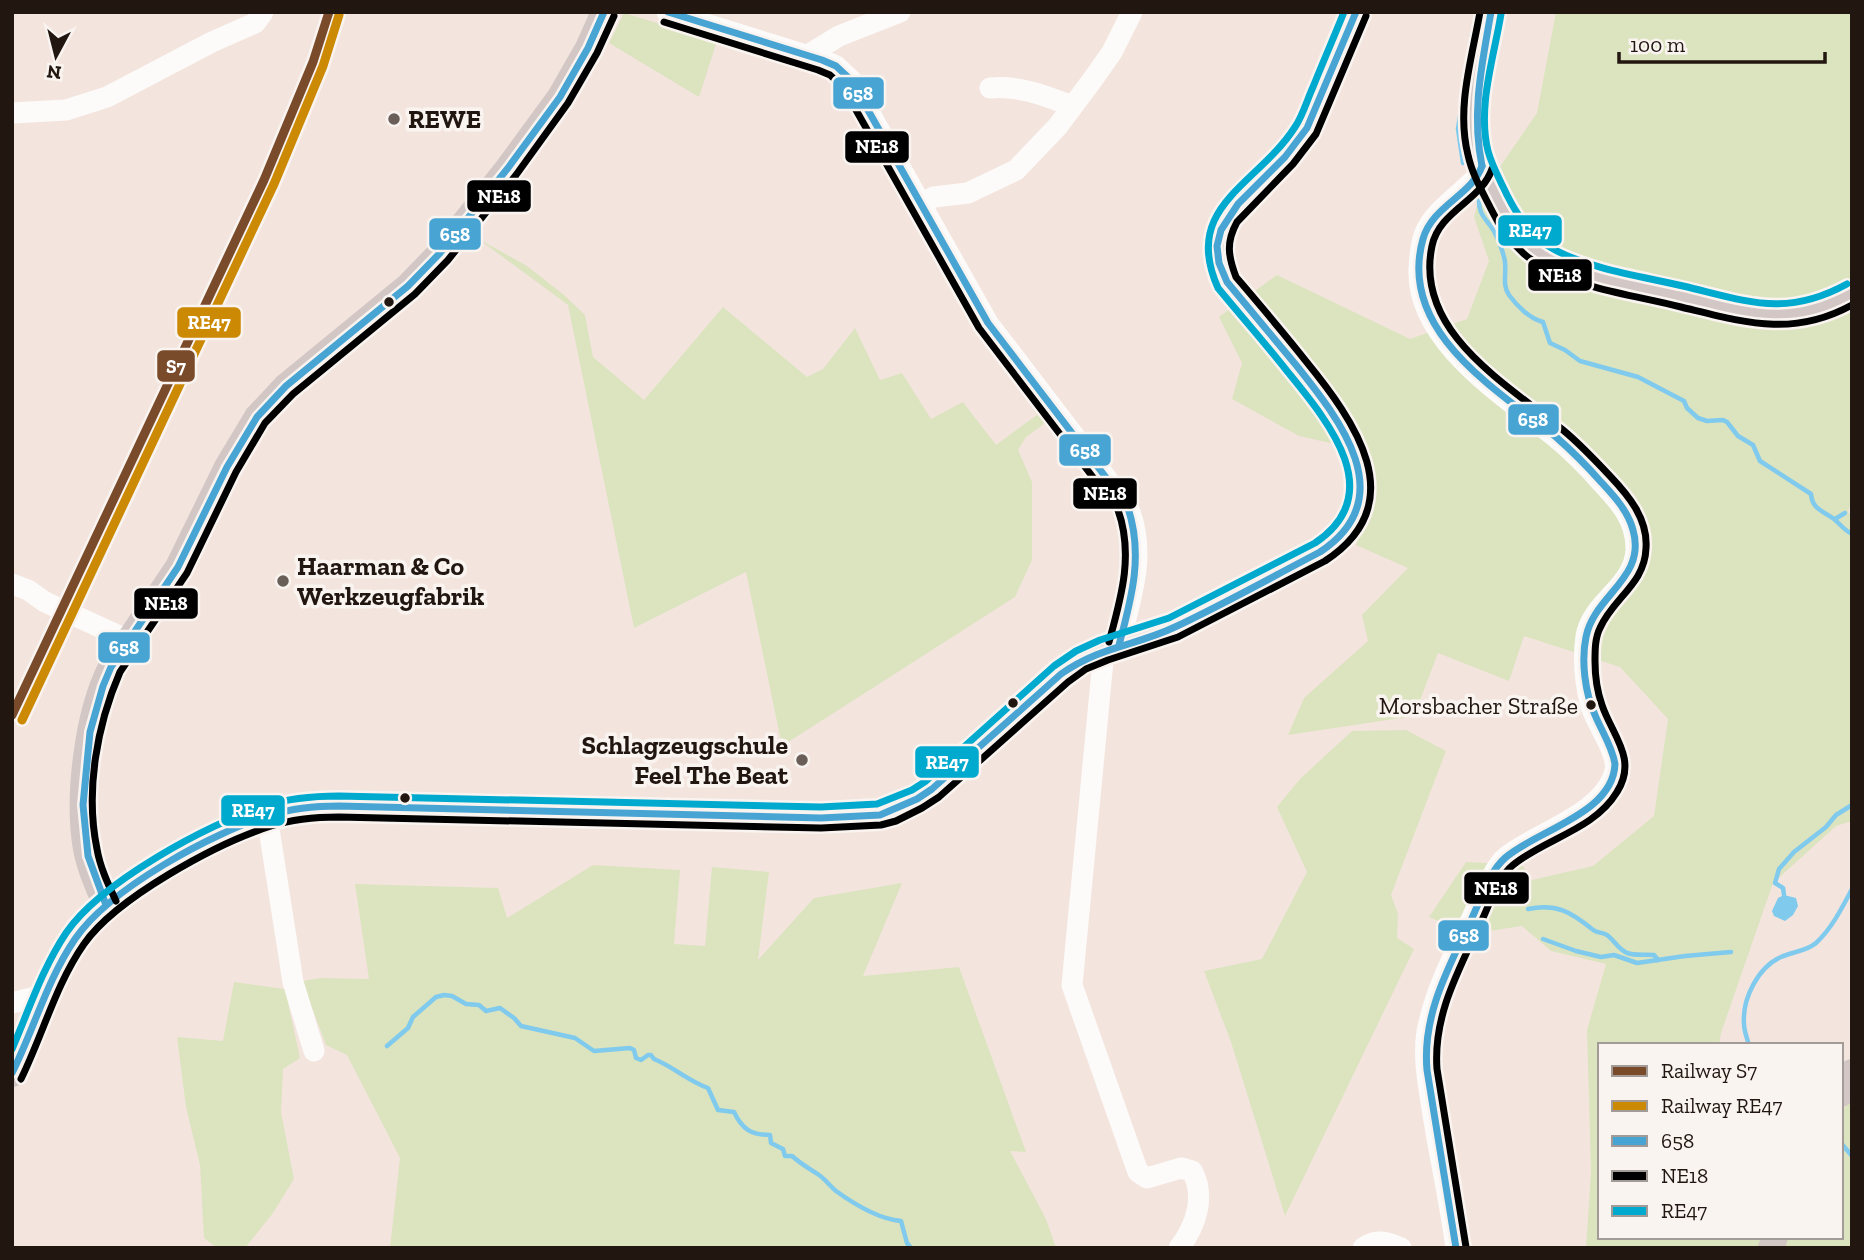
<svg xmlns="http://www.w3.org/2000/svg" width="1864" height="1260" viewBox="0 0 1864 1260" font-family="'Zilla Slab',serif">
<rect width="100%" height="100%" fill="#f3e5de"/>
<g fill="#dce3bf">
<polygon points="1556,12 1852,12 1852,499 1848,512 1852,516 1852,821 1836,826 1773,883 1721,1033 1719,1045 1600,1045 1600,1237 1841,1237 1841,1115 1852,1093 1852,1248 1586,1248 1591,1172 1587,1030 1606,964 1551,951 1522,926 1469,934 1429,917 1466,862 1522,865 1532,880 1593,866 1654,816 1668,719 1620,667 1524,636 1509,681 1438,653 1414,716 1288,735 1304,698 1368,641 1362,615 1408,568 1356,545 1375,492 1366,451 1299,436 1232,399 1242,363 1219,317 1277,275 1410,339 1467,319 1489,261 1474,217 1479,197 1537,113"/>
<polygon points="624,13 717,41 699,97 609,43"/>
<polygon points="477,238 527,266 564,295 585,315 593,357 644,400 723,307 807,377 823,369 855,328 880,380 902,373 931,419 963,402 996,445 1041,412 1048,421 1026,437 1018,450 1032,482 1032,560 1015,597 782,746 746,572 634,628 568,305"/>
<polygon points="1406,730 1446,751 1391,895 1398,914 1397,938 1414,949 1285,1216 1231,1042 1204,971 1262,959 1307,872 1277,807 1300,779 1352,731"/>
<polygon points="593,865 680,870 674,944 705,946 712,867 769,872 758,960 814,898 902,883 863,976 959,967 1026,1152 1010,1151 1046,1219 1056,1248 390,1248 400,1158 347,1055 326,1045 302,981 321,978 369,979 355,884 498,888 507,918"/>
<polygon points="234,982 285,989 300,1058 283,1069 281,1112 294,1179 273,1213 245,1248 217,1248 204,1238 200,1165 186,1107 177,1037 223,1041"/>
</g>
<polygon fill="#7fcaed" points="1784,895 1796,898 1798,906 1793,915 1785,921 1774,916 1772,911 1778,898"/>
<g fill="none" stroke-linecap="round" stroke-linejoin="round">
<g stroke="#7fcaed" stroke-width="4.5">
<polyline points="1466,78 1472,34"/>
<polyline points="1463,163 1458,129 1464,90"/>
<path d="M1479,197C1478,215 1485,217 1494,231C1498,239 1502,249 1504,257C1508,270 1501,284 1509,295C1517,306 1530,319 1543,322L1550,343L1565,350L1580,361L1638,377L1684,401L1687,408L1698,418L1707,421L1723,420L1727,422L1738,436L1753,445L1760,461L1811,494C1812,509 1823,511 1834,519C1840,524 1844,530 1852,534"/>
<polyline points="1835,519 1845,513"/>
<polyline points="1784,895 1783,888 1775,883 1779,869 1794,852 1826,827 1836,815 1852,805"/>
<path d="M1528,909C1556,903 1571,912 1592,929C1596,933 1602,932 1607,935C1614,940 1618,949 1627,953C1636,956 1645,954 1654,955L1658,960"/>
<polyline points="1543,939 1576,951 1601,957 1614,955 1637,963 1685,956 1731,952"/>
<path d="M1749,1045C1747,1038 1744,1031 1744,1024C1742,999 1758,967 1781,957C1792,952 1807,951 1816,943C1832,928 1842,908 1852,889"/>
<path d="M387,1046L408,1028L413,1017L436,997L444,995L452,996L466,1004L479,1005L486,1011L500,1008L514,1018L521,1026L575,1038L594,1051L630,1048L634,1050L636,1058L641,1060L648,1055H651L654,1059C674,1067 688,1081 708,1088L718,1110L734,1112C742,1129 751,1135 770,1135L771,1143L783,1149L785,1156H792C801,1164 810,1169 819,1175C826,1180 830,1186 836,1191C854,1204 878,1219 901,1221L907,1243L911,1248"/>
<polyline points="1841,1143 1852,1156"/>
</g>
<g stroke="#fdfbfa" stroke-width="21">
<path d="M667,12L822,60L836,66L851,80L988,323L1127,505C1148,551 1131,598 1119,645"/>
<polyline points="812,57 813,52 839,36 900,12"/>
<path d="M990,88C1018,85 1046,96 1072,106"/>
<polyline points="12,113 66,110 107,97 212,42 255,23 263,12"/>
<polyline points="922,203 934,197 968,193 1016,170 1058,126 1093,79 1112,52 1132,12"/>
<polyline points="12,584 28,590 45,602 128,640"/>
<path d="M1104,650L1072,985L1138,1172L1147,1178L1181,1168L1192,1171C1206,1196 1196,1226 1179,1248"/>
<polyline points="267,816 293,982 314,1051"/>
<polyline points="12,1003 47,994"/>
<path d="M1363,1248C1376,1238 1387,1242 1401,1248"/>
<path d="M1456,1248C1450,1201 1439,1155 1432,1108C1428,1083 1423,1057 1427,1032C1434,994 1452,958 1469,924C1477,908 1493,867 1506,857C1535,833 1605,814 1615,771C1619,753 1596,724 1591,706C1585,684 1583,658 1586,636C1592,601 1636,586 1636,548C1636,520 1620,502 1601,482C1587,466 1572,451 1555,437C1505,396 1416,342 1419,269C1420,254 1421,237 1429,225C1438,209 1465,190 1479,175L1482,166"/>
</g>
<g stroke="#d2c7c4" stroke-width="26">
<path d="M1491,12C1485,51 1470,105 1476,143C1479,165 1490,183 1499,202C1510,226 1527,248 1551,260C1586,278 1649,288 1689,298C1748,312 1796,330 1852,293"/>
<path d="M106,905C98,887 90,869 86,849C77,797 87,714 111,667L178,567L227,467L257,417L286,386L408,286L440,253L508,168L560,97L588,48L604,12"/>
<path d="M12,1074C38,1024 51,965 88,922C98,910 112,901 125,892C167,863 221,830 270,815C293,809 315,806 339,806L821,818C871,818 890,819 932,789L1061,674L1081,660L1104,650L1173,628L1320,552C1327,547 1336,543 1342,536C1348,530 1352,521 1355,513C1375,456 1330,407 1296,365C1274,337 1250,310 1227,282C1197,227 1243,201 1277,166C1289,154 1298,142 1307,128L1356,12"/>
<polyline points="1841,1094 1852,1072"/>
<polyline points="1771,1248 1775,1237"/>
</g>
<defs>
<g id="bus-1">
<path d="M668,12L822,60L836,66L851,80L988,323L1127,505C1144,553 1132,597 1119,645"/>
<path d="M1482,166C1471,113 1482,64 1491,12"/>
<polyline points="106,905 88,856 83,805 90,732 103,686 111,667 178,567 227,467 257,417 286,386 408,286 440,253 508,168 560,97 588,48 604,12"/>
<path d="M12,1073C34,1029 47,980 75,939C109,889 213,832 271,815C293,808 316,806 339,806L821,818L880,815L917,799L932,789L1061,674C1101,646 1135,646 1175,627C1224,604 1272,577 1320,552C1402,498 1340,420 1296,365C1273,337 1250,310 1227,282L1219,263L1217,246L1221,230L1238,204L1285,157L1307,128L1356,12"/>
<path d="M1456,1248L1427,1070C1422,1014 1449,967 1472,918C1481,899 1489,872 1505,858C1537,830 1613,814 1615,764C1612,746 1602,732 1595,715C1585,693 1581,661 1586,637C1594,595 1647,578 1633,530C1628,511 1614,496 1601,482C1587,466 1572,451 1556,437C1496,389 1397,331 1423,239C1432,206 1472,195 1482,166"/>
</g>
<g id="bus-2">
<path d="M1480,12C1472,58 1456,108 1468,155C1472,174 1482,191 1491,209C1503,234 1522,257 1548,270C1589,290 1637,296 1681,307C1743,322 1792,338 1852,305"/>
<path d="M664,22L818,70L830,75L843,87L979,328L1118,510C1134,555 1121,598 1109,642"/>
<path d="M116,901C108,884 100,867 97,849C85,791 97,725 120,672L187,573L236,472L265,423L293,394L415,294L448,260L516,175L568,103L597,53L614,16"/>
<path d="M21,1079C43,1034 56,984 84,944C116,898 217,843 271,826C293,819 316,817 339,817L821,828L881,825L896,821L922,808L939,797L1068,682L1086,669L1108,660L1178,637L1325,561C1414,503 1354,420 1305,360C1283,332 1259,304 1236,277C1228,256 1226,242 1237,222L1293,164L1316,134L1366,16"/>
<path d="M1466,1247L1437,1069C1433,1015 1459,970 1481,922C1490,904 1497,878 1513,865C1546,838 1594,830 1617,792C1638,759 1612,735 1602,705C1597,691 1595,675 1595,661C1595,650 1595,638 1600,628C1613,598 1645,584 1646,548C1648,519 1629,496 1610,476C1595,460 1580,444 1563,430C1507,384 1414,332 1432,246C1439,211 1481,201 1492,169"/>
</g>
<g id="bus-3">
<path d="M1501,14C1494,57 1477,107 1488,151C1492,166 1500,180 1507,195C1518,217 1532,238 1555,250C1594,270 1640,276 1683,286C1747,301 1785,318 1847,284"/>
<path d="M12,1049C29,1010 42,969 66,933C100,883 207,824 265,806C289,798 314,796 339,796L821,807L877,804L912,790L926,781L1054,666L1076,651L1100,640L1169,618L1315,543C1390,493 1326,419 1287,371C1265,343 1241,316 1218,288C1181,206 1258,185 1295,127C1303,115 1307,100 1313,87C1323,62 1334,37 1344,12"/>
</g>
</defs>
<use href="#bus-1" stroke="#faf4f1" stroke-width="12"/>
<use href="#bus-2" stroke="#faf4f1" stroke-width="12"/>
<use href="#bus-3" stroke="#faf4f1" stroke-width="12"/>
<use href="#bus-1" stroke="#48a4d2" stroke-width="7"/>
<use href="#bus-2" stroke="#000" stroke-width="7"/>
<use href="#bus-3" stroke="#00a9ce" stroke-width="7"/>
<defs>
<polyline id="rail-1" points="12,715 264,180 313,62 329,12"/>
<polyline id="rail-2" points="22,720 274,184 323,66 339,15"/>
</defs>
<use href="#rail-1" stroke="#faf4f1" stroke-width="14"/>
<use href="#rail-2" stroke="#faf4f1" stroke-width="14"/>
<use href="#rail-1" stroke="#7a4b2a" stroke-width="9"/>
<use href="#rail-2" stroke="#cc8903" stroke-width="9"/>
</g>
<g fill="#6a5e58" stroke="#faf4f1" stroke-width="2.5">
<circle cx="394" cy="119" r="7"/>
<circle cx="283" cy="581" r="7"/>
<circle cx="802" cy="760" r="7"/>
</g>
<g fill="#211610" stroke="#faf4f1" stroke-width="2.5">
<circle cx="389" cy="302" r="6"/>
<circle cx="1013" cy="703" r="6"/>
<circle cx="1591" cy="705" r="6"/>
<circle cx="405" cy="798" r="6"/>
</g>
<g text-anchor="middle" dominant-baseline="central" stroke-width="7" stroke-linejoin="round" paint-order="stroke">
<g font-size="24" fill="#211610" stroke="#faf4f1" text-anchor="end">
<text x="1578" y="705">Morsbacher Straße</text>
</g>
<g font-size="26" font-weight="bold" fill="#211610" stroke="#faf4f1" text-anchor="start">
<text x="408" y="119">REWE</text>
<text x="297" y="566">Haarman &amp; Co<tspan x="297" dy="30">Werkzeugfabrik</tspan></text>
<text x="788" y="745" text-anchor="end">Schlagzeugschule<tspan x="788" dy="30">Feel The Beat</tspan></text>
</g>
</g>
<g stroke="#faf4f1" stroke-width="2.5">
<rect x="832" y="76" width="53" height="34" rx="7" fill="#48a4d2"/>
<rect x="844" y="130" width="66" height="34" rx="7" fill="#000"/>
<rect x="466" y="179" width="66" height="34" rx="7" fill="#000"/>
<rect x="1497" y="214" width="66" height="33" rx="7" fill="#00a9ce"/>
<rect x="428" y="217" width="54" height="34" rx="7" fill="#48a4d2"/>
<rect x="1527" y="258" width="66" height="34" rx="7" fill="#000"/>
<rect x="176" y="306" width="66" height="33" rx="7" fill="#cc8903"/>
<rect x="156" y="349" width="40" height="34" rx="7" fill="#7a4b2a"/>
<rect x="1507" y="403" width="53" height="33" rx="7" fill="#48a4d2"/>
<rect x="1058" y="433" width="54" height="34" rx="7" fill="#48a4d2"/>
<rect x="1072" y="477" width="66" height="33" rx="7" fill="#000"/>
<rect x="133" y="587" width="66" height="33" rx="7" fill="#000"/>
<rect x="97" y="631" width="54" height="33" rx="7" fill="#48a4d2"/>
<rect x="914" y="745" width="66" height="34" rx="7" fill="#00a9ce"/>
<rect x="220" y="794" width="66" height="33" rx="7" fill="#00a9ce"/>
<rect x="1463" y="871" width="67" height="34" rx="7" fill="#000"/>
<rect x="1437" y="919" width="53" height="33" rx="7" fill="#48a4d2"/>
</g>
<g font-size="19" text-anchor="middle" font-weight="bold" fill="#fff">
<text x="858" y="100">658</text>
<text x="877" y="153">NE18</text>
<text x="499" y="203">NE18</text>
<text x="1530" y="237">RE47</text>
<text x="455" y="241">658</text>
<text x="1560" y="282">NE18</text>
<text x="209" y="329">RE47</text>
<text x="176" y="373">S7</text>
<text x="1533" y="426">658</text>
<text x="1085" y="457">658</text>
<text x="1105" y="500">NE18</text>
<text x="166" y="610">NE18</text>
<text x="124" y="654">658</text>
<text x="947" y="769">RE47</text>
<text x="253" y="817">RE47</text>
<text x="1496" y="895">NE18</text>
<text x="1464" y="942">658</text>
</g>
<rect width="1864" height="1260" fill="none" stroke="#211610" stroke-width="28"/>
<rect x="1598" y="1043" width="245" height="196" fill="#faf4f1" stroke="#a39b97" stroke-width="2"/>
<rect x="1612" y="1066" width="35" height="10" fill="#7a4b2a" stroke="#a39b97" stroke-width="2"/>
<text x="1661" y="1078" font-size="21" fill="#211610">Railway S7</text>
<rect x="1612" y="1101" width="35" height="10" fill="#cc8903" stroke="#a39b97" stroke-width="2"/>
<text x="1661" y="1113" font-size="21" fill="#211610">Railway RE47</text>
<rect x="1612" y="1136" width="35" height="10" fill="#48a4d2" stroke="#a39b97" stroke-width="2"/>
<text x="1661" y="1148" font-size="21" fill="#211610">658</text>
<rect x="1612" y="1171" width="35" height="10" fill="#000000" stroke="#a39b97" stroke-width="2"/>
<text x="1661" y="1183" font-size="21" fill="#211610">NE18</text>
<rect x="1612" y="1206" width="35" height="10" fill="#00a9ce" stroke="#a39b97" stroke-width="2"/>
<text x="1661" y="1218" font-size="21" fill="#211610">RE47</text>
<g transform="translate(56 56) rotate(187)" stroke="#faf4f1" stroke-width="5" paint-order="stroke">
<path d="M0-5L12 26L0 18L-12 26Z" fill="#211610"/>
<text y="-10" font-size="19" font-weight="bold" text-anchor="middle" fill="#211610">N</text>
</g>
<path d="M1619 52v10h206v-10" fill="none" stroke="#211610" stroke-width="3.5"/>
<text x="1630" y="52" font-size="21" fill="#211610" stroke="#faf4f1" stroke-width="5" paint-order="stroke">100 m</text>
</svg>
